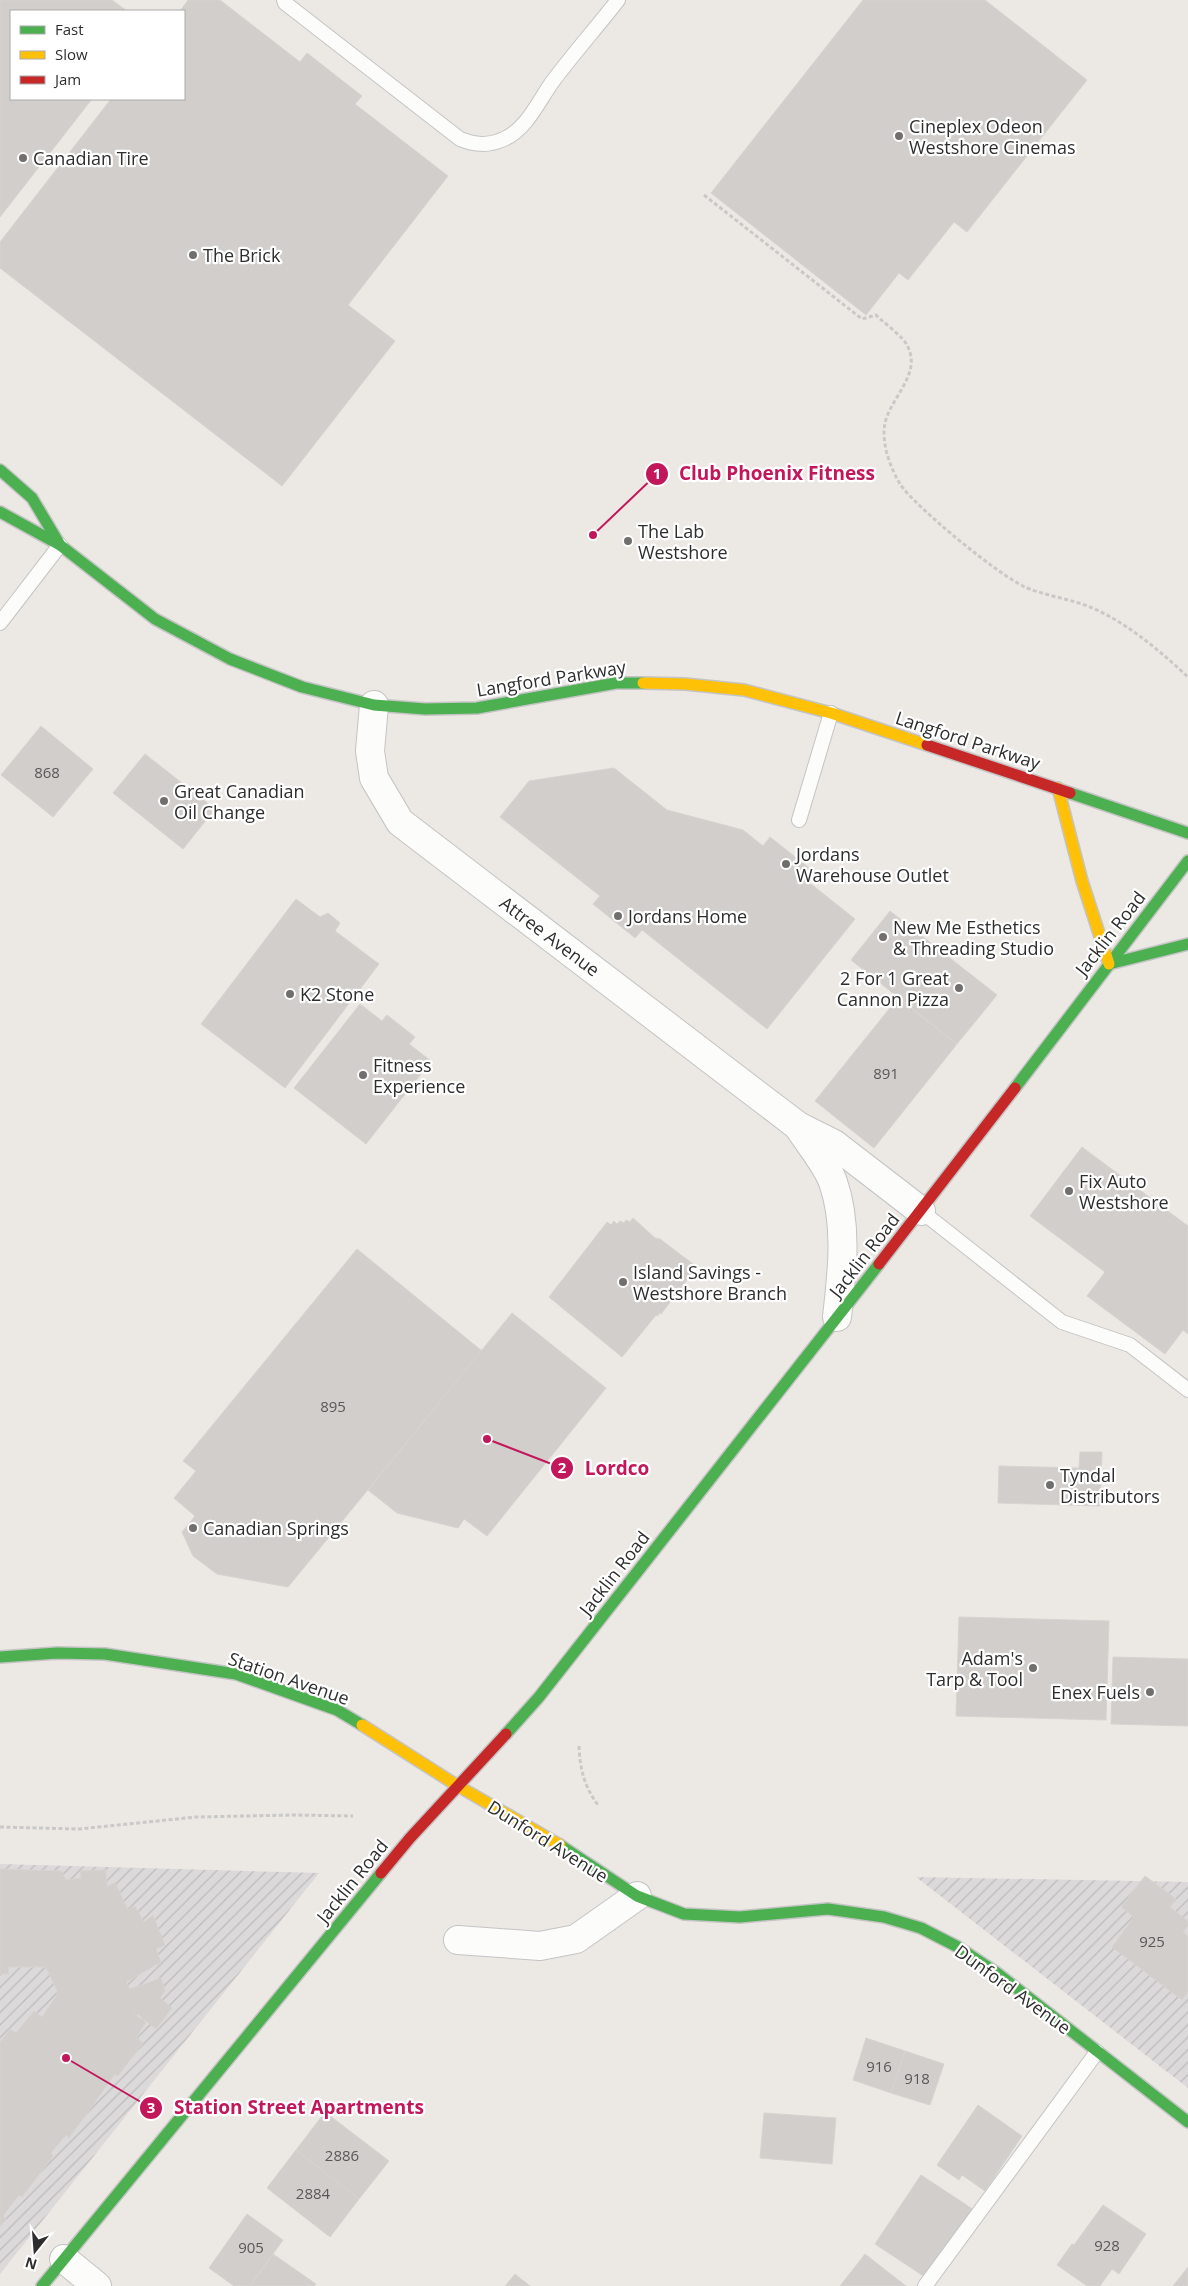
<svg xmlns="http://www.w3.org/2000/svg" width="1188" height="2286" viewBox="0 0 1188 2286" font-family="'Open Sans',sans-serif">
<defs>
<pattern id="industrial-furrows" width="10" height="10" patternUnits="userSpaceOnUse" patternTransform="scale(1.25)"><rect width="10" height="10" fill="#dcd9db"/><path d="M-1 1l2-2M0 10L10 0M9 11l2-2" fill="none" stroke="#bdbbbc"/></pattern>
</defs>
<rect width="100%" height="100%" fill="#ece8e4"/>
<g fill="url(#industrial-furrows)">
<polygon points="0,1864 319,1873 0,2274"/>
<polygon points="916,1877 1188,1882 1188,2088"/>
</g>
<g fill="#d1cecb" stroke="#d7d4d0">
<polygon points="0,0 112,0 127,11 11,11 11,99 92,99 0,217"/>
<polygon points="188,0 220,0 300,62 307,53 362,96 355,104 448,176 348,305 395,341 282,486 0,268 0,242 111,99 184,99 184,11 180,11"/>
<polygon points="863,0 985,0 1087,80 967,232 954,222 908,280 899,273 866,315 711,193"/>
<polygon points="41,726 93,769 53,817 1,775"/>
<polygon points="145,754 215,809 183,849 113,793"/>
<polygon points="614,768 667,810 743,830 763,846 770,837 813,871 806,880 855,919 767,1029 642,930 635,938 593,904 600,896 500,817 529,781"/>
<polygon points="296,899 320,917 328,913 340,923 335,931 379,964 285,1088 201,1024"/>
<polygon points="890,911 997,995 957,1044 851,960"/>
<polygon points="898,998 957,1044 874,1148 815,1101"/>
<polygon points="360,1004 382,1021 387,1015 415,1037 409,1044 431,1061 366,1144 294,1088"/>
<polygon points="1082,1147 1188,1226 1188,1334 1183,1330 1165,1354 1087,1296 1105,1272 1030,1216"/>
<polygon points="633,1218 655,1238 660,1239 697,1267 661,1314 659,1313 658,1316 656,1315 622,1357 549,1297 607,1222 611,1225 614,1221 617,1224 620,1221 624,1223 626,1220 630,1222"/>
<polygon points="357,1249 482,1351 288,1587 217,1574 193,1556 182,1532 195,1516 174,1498 196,1471 183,1461"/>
<polygon points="512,1313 606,1388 487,1536 464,1519 458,1528 397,1513 368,1490"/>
<polygon points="1080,1452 1102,1452 1100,1506 998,1503 999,1466 1079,1468"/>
<polygon points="959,1617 1109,1621 1106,1720 956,1716"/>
<polygon points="1113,1657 1188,1659 1188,1726 1111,1724"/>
<polygon points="0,1869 61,1871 66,1880 81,1878 80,1871 106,1870 107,1887 115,1882 128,1910 135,1906 144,1922 153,1915 165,1945 156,1949 161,1962 126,1982 130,1989 161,1978 165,1991 160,1998 172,2008 156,2029 135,2012 134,2014 146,2022 136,2038 143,2043 118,2076 115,2074 69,2138 66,2135 51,2153 53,2156 22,2197 19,2195 3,2216 6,2219 0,2227 0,2042 10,2029 16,2033 34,2011 42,2017 58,1993 46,1967 8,1967 9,1974 0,1974"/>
<polygon points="1145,1876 1176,1899 1170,1907 1188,1921 1188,1926 1183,1932 1188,1936 1188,1992 1182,2000 1112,1947 1134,1917 1121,1907"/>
<polygon points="866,2038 905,2051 891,2093 853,2080"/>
<polygon points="905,2051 944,2064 930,2105 891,2093"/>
<polygon points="978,2105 1022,2136 985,2191 962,2175 959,2180 937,2165"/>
<polygon points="325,2112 389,2161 359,2199 296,2150"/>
<polygon points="764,2113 836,2118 832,2164 760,2158"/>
<polygon points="296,2150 359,2199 330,2237 267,2188"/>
<polygon points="921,2175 974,2210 928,2279 875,2244"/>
<polygon points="1103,2205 1146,2234 1119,2274 1112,2269 1100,2286 1087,2286 1057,2265 1072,2244 1074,2245"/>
<polygon points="247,2214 283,2240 250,2286 234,2286 209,2268"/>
<polygon points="273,2254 316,2284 314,2286 250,2286"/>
<polygon points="865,2254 906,2286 840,2286"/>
<polygon points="1188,2267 1188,2286 1173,2286"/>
<polygon points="515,2274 530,2286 505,2286"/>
</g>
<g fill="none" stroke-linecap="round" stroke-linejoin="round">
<defs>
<g id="lane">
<path d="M284,0L285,3L460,139C475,145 488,146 504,139C527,129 539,100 553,81C574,53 597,27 618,0"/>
<polyline points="0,623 60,545"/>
<polyline points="799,820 831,713"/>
<polyline points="921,1211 1062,1322 1130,1345 1188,1390"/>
<polyline points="925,2286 1097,2052"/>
</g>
<g id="street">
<polyline points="374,705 370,751 374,778 400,822 798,1126 834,1144 921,1211"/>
<path d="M798,1126C809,1144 826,1163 833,1182C848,1225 842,1273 837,1317"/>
<polyline points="458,1940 540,1946 576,1939 637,1896"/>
<polyline points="64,2259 97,2286"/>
</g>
<g id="fast">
<polyline points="0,470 32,498 60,545"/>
<polyline points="0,512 60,545 155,619 230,659 302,687 374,705 425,709 477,708 616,683 643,683"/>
<polyline points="1070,793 1188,833"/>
<polyline points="1109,964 1188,944"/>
<polyline points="1015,1088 1188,861"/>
<polyline points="0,1657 57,1653 105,1654 236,1674 337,1710 362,1725"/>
<polyline points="506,1734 539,1697 879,1264"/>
<polyline points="560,1845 637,1896 684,1914 740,1917 828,1909 884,1917 921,1928 958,1947 997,1973 1188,2122"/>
<polyline points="42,2286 381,1873"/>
</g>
<g id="slow">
<polyline points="643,683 685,684 744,690 831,713 927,745"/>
<polyline points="1058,788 1082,881 1109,964"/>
<polyline points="362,1725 458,1786 560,1845"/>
</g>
<g id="jam">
<polyline points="927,745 1070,793"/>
<polyline points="879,1264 1015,1088"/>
<polyline points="381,1873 410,1838 506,1734"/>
</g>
</defs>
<use href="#lane" stroke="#c5c4c5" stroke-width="16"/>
<use href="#street" stroke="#c5c4c5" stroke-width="30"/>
<use href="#fast" stroke="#c5c4c5" stroke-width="14"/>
<use href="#slow" stroke="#c5c4c5" stroke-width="14"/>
<use href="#jam" stroke="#c5c4c5" stroke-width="14"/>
<g stroke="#c9c9c8" stroke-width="3" stroke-dasharray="4 2.5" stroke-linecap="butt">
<path d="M704,195L862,319L876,315C884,323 904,337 908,347C921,375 891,397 885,423C881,443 890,467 900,484C915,507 1000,576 1025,587C1048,597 1074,599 1097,610C1131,626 1161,652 1188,677"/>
<path d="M579,1746C580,1769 584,1786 598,1805"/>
<polyline points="0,1827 79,1829 196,1817 293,1815 353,1816"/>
</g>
<use href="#lane" stroke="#fcfcfb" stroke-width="14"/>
<use href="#street" stroke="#fcfcfb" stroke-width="28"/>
<use href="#fast" stroke="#4caf50" stroke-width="11"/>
<use href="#slow" stroke="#ffc107" stroke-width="11"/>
<use href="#jam" stroke="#c62828" stroke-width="11"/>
</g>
<g fill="#706f6e" stroke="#fff" stroke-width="2">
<circle cx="899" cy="136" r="5"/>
<circle cx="23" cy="158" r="5"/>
<circle cx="193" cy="255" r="5"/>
<circle cx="628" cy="541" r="5"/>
<circle cx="164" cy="801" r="5"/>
<circle cx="786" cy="864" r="5"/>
<circle cx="618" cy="916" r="5"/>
<circle cx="883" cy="937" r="5"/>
<circle cx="959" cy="988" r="5"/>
<circle cx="290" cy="994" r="5"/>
<circle cx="363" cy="1075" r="5"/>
<circle cx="1069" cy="1191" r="5"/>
<circle cx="623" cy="1282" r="5"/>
<circle cx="1050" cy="1485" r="5"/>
<circle cx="193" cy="1528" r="5"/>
<circle cx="1033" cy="1668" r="5"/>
<circle cx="1150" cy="1692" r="5"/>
</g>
<g text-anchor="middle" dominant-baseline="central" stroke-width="4.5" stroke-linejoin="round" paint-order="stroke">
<g font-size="15" fill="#585857">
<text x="47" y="772">868</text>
<text x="886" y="1073">891</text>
<text x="333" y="1406">895</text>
<text x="1152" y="1941">925</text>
<text x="879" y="2066">916</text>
<text x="917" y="2078">918</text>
<text x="342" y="2155">2886</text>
<text x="313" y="2193">2884</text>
<text x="1107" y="2245">928</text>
<text x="251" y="2247">905</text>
</g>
<g font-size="18" fill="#2e2e2e" stroke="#fff" text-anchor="start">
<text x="909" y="126">Cineplex Odeon<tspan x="909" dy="21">Westshore Cinemas</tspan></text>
<text x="33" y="158">Canadian Tire</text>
<text x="203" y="255">The Brick</text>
<text x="638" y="531">The Lab<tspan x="638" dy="21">Westshore</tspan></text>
<text x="174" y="791">Great Canadian<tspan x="174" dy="21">Oil Change</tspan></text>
<text x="796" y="854">Jordans<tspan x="796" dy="21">Warehouse Outlet</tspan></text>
<text x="628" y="916">Jordans Home</text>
<text x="893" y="927">New Me Esthetics<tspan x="893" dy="21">&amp; Threading Studio</tspan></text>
<text x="949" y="978" text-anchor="end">2 For 1 Great<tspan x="949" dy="21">Cannon Pizza</tspan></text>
<text x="300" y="994">K2 Stone</text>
<text x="373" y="1065">Fitness<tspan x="373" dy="21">Experience</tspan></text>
<text x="1079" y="1181">Fix Auto<tspan x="1079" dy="21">Westshore</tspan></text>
<text x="633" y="1272">Island Savings -<tspan x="633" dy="21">Westshore Branch</tspan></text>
<text x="1060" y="1475">Tyndal<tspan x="1060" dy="21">Distributors</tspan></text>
<text x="203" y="1528">Canadian Springs</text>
<text x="1023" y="1658" text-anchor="end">Adam's<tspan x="1023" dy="21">Tarp &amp; Tool</tspan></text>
<text x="1140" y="1692" text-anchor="end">Enex Fuels</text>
</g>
<g font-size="18" fill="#2e2e2e" stroke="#fff">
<text transform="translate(551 678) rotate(-9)">Langford Parkway</text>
<text transform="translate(968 740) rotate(18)">Langford Parkway</text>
<text transform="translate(1110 933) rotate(-52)">Jacklin Road</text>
<text transform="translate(550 936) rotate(37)">Attree Avenue</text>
<text transform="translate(864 1255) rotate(-52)">Jacklin Road</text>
<text transform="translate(614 1573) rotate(-52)">Jacklin Road</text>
<text transform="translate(289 1678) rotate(19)">Station Avenue</text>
<text transform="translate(548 1841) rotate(32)">Dunford Avenue</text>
<text transform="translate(352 1881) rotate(-51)">Jacklin Road</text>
<text transform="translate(1013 1989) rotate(36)">Dunford Avenue</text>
</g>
</g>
<path fill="none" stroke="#c2185b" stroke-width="2" d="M593 535L657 474M487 1439L562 1468M66 2058L151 2108"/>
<g fill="#c2185b" stroke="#fff" stroke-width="2">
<circle cx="593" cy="535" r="5"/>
<circle cx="487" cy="1439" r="5"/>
<circle cx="66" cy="2058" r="5"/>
<circle cx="657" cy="474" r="12"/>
<circle cx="562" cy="1468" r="12"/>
<circle cx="151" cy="2108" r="12"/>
</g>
<g font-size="15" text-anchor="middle" font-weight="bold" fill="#fff">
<text x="657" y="479">1</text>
<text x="562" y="1473">2</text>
<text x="151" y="2113">3</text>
</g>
<g font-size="19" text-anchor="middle" font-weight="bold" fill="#c2185b" stroke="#fff" stroke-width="4.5" stroke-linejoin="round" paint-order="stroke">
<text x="777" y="480">Club Phoenix Fitness</text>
<text x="617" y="1475">Lordco</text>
<text x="299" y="2114">Station Street Apartments</text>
</g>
<rect x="10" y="10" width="175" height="90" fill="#ffffff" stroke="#ababab"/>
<rect x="20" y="26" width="25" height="8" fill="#4caf50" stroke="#ababab"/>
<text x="55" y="35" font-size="15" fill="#2e2e2e">Fast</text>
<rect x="20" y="51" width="25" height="8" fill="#ffc107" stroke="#ababab"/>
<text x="55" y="60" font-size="15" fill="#2e2e2e">Slow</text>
<rect x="20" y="76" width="25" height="8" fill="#c62828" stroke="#ababab"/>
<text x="55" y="85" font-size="15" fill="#2e2e2e">Jam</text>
<g transform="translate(35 2251) rotate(197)" stroke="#ffffff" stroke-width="4" paint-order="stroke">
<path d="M0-4L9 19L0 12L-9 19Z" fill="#2e2e2e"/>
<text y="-8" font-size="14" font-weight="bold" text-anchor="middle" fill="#2e2e2e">N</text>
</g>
</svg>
